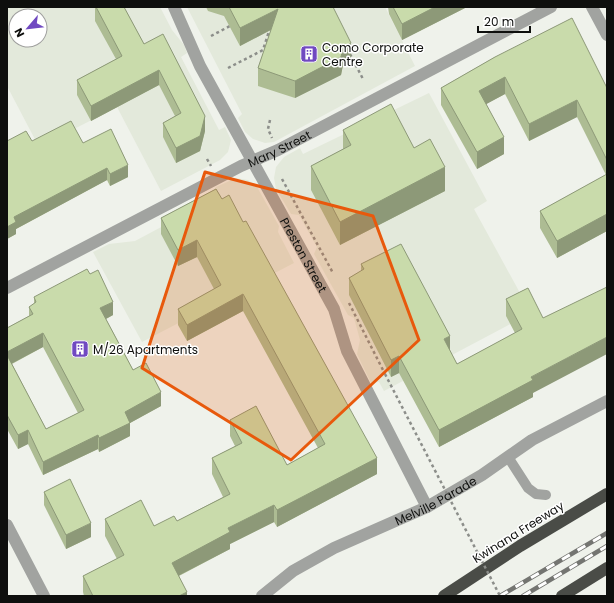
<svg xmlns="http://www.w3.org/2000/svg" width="614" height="603" viewBox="0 0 614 603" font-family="Poppins,sans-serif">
<rect width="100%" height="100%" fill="#eff2eb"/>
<g fill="#e3e9db" fill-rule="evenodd">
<path d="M7,7H160L172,30L184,45L187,53L181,57L219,130L225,127L231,140L228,152L220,160L161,191L117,107L39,147L7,86ZM16,16H40V40H16Z"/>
<polygon points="187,7 385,7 415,66 274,142 265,143 253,139 245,132 238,118 242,114"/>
<polygon points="429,93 487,201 474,209 531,313 384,391 379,382 371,383 357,354 360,340 354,318 348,315 314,254 317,247 299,215 291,214 276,189 274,178 276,167 284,157 300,148 303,154"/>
<polygon points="236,178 248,180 257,187 279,226 278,232 294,263 142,342 93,252 109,244 135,241 210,201 216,187"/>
</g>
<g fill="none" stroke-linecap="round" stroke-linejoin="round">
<g stroke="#8c8e8a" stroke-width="2.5" stroke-dasharray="3 3" stroke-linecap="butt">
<polyline points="211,36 230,26"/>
<polyline points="350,54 363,79"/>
<polyline points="228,68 263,50 270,28"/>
<polyline points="270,120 268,129 272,138"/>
<polyline points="207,159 211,166"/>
<polyline points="282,179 333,273"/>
<polyline points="349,303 385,374"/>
</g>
<polyline stroke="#a1a3a0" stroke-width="10" points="508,457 528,488 536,494 546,495"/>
<g stroke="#a1a3a0" stroke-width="12">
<path id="s1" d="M174,7L200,66L334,309L347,351L427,507"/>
<polyline points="592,7 607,35"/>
<path id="s2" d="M7,288L241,166L278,150L551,7"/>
<polyline points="7,525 44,596"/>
<path id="s3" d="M262,596L293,571L334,548L427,507L482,475L532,440L607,401"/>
</g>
<g stroke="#4a4c47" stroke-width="12">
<polyline points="444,596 520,546 607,494"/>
<polyline points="562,596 607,568"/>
</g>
<defs>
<g id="rail">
<polyline points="500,596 607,533"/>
<polyline points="523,596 607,546"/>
</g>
</defs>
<use href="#rail" stroke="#747571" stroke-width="4.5"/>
<use href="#rail" stroke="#fff" stroke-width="3" stroke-dasharray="9" stroke-linecap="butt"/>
<polyline stroke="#8c8e8a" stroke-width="2.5" stroke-dasharray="3 3" stroke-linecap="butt" points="385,374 500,596"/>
</g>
<g fill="#adbc93" fill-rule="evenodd">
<polygon points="95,7 124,7 144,44 205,131 200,151 176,163 163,137 163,123 175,116 159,85 91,121 77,95 77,80 116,59 95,21"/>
<polygon points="206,7 333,7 351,61 343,65 341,75 295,98 258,86 258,68 271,30 240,46 224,16 208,11"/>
<polygon points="388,7 467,7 402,40 389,14"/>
<polygon points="495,57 607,88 607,231 557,258 540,228 540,211 606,175 577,117 529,141 505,94 486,104 504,154 477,169 441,105 441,88"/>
<polygon points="343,130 414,148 445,191 340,245 311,190 311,166 343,149"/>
<polygon points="7,141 83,143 128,177 110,186 107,180 16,229 16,234 7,239"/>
<polygon points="216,189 377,474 277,527 274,522 230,544 230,549 179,576 187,596 84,596 83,592 83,576 117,559 105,536 105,519 154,526 177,521 223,497 212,474 212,458 235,446 230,436 230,420 287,465 318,448 243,311 187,341 178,325 178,309 214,289 197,257 178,266 161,234 161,218"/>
<polygon points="361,264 450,351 457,364 515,333 506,316 506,299 528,288 533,397 439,447 399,373 391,377 349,295 349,278 361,271"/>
<path d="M34,297L113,315L106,319L133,370L161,406L130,423V436L99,452L98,449L43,475L28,444L18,449L7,429V328L29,316V307L34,304ZM43,347L78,413L46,429L12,364Z"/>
<polygon points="44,492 91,537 66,549 44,505"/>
</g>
<g fill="#8d9978">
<polygon points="435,7 467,7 402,40 402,24"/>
<polygon points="278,9 278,26 240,46 240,28"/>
<polygon points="351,43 351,61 343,65 341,75 295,98 295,81 343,48"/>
<polygon points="159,70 159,85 91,121 91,106"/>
<polygon points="505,77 505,94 479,108 479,91"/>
<polygon points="8,96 8,108 7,109 7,97"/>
<polygon points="577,100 577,117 529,141 529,124"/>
<polygon points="205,116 205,131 200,151 176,163 176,148"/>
<polygon points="504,137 504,154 477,169 477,152"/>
<polygon points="128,165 128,177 110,186 110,174"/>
<polygon points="445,167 445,191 340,245 340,222"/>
<polygon points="107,168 107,180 16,229 16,234 7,239 7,227 14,217"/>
<polygon points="607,214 607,231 557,258 557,241"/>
<polygon points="197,240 197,257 178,266 178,250"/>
<polygon points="243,294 243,311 187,341 187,325"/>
<polygon points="113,302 113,315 100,322 100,308"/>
<polygon points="43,333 43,347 7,366 7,352"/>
<polygon points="450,336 450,353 444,339"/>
<polygon points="607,337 607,354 533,393 533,397 439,447 439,430 531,377"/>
<polygon points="399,356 399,373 391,377 391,360"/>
<polygon points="161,392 161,406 130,423 130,436 99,452 99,438 125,412"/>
<polygon points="28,430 28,444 18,449 18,435"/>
<polygon points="98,435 98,449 43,475 43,462"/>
<polygon points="377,458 377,474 277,527 277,510"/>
<polygon points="274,505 274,522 230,544 230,549 172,579 172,563 228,528"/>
<polygon points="91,523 91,537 66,549 66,535"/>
<polygon points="187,592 187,596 179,596"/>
</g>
<g fill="#c9dbab" stroke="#8d9978">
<polygon points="96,7 124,7 144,44 163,34 205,116 200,136 176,148 163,123 181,113 159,70 91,106 77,80 122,56"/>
<polygon points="229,7 333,7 351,43 343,48 341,57 295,81 258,68 278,9 240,28"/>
<polygon points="393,7 435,7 402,24"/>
<polygon points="572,18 607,88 607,160 577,100 529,124 505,77 479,91 504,137 477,152 441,88 495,57"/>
<polygon points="391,104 414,148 430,139 445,167 340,222 311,166 351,145 343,130"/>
<polygon points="71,121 83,143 111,129 128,165 110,174 107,168 14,217 16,222 7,227 7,141 26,131 32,141"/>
<polygon points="607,174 607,214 557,241 540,211"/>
<polygon points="216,189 222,199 229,195 243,222 246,221 377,458 277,510 274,505 228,528 230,532 172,563 187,592 179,596 93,596 83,576 124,555 105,519 141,500 154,526 174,516 177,521 230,494 212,458 242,443 230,420 256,406 287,465 325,444 243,294 187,325 178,309 221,285 197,240 178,250 161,218"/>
<polygon points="401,244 450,336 444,339 457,364 522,329 506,299 528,288 543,318 607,287 607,337 531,377 533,380 439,430 399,356 391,360 349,278 364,269 361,264"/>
<polygon points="87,269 90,274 98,270 113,302 100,308 133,370 146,363 161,392 125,412 130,423 99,438 98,435 43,462 28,430 18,435 7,415 7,355 46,429 84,410 43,333 7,352 7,328 33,314 29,307 36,302 34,297"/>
<polygon points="70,479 91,523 66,535 44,492"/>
</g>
<path fill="#e8590c" fill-opacity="0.2" stroke="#e8590c" stroke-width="3" stroke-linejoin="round" d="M205,172L373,216L419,340L291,460L142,368Z"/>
<defs>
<symbol id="building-square" viewBox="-11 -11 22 22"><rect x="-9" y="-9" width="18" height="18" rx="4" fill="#7049c1" stroke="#fff"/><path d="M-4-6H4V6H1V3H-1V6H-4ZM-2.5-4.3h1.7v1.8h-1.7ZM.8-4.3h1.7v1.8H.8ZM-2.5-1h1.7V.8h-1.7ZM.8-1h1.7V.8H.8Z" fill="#fff"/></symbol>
</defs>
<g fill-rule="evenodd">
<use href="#building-square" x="299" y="44" width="20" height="20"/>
<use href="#building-square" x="70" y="339" width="20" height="20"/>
</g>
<g text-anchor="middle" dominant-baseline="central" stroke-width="3" stroke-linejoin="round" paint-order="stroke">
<g font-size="12" fill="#0e0f0d" stroke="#fff" text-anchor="start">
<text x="322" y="47">Como Corporate<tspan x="322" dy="14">Centre</tspan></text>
<text x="93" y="349">M/26 Apartments</text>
</g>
<g font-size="12" fill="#0e0f0d" stroke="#fff">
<text stroke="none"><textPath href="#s2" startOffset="306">Mary Street</textPath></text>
<text stroke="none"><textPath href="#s1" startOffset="280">Preston Street</textPath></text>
<text stroke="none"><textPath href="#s3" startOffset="199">Melville Parade</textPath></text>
<text transform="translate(518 532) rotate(-32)">Kwinana Freeway</text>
</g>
</g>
<rect width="614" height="603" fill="none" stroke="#0e0f0d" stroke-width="16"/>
<g transform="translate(28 28) rotate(242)"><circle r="19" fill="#ffffff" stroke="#9f9f9e"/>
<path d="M0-3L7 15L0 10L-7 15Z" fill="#7049c1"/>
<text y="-6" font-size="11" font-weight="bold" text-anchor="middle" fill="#0e0f0d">N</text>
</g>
<path d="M478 26v6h52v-6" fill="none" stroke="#0e0f0d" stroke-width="2"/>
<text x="484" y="26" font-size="12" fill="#0e0f0d" stroke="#ffffff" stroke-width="3" paint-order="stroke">20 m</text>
</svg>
